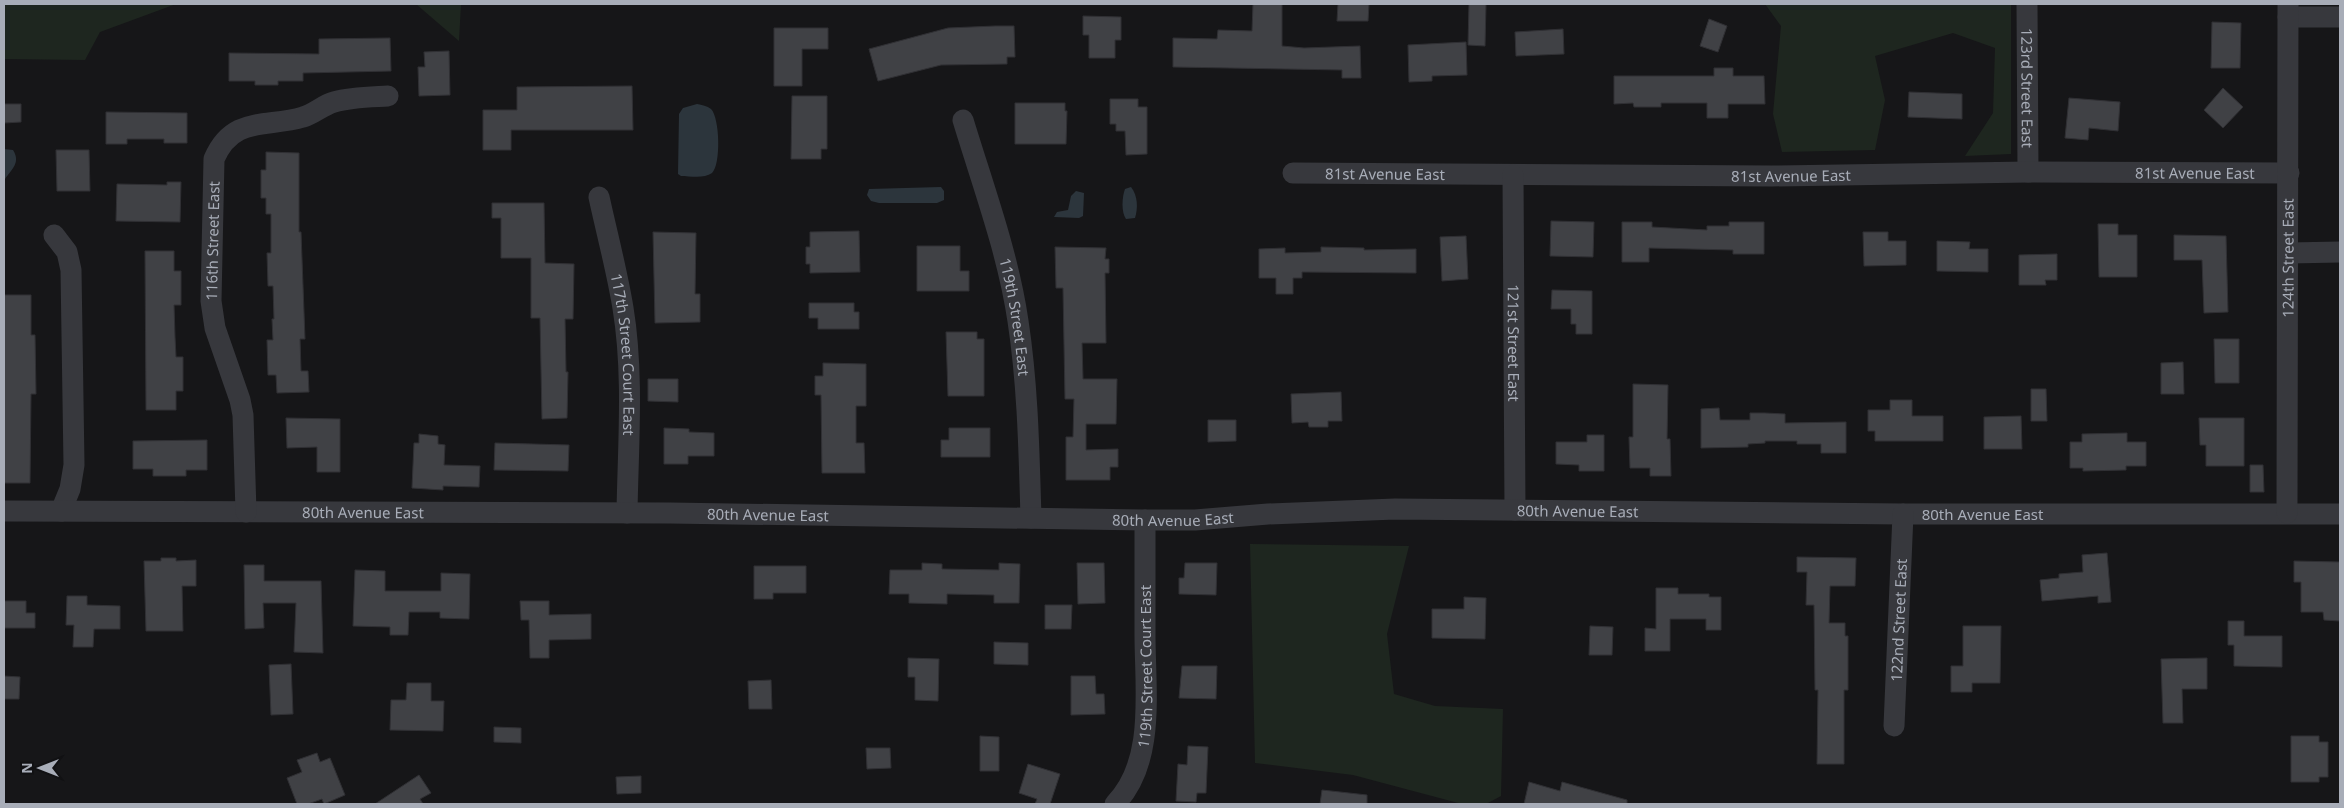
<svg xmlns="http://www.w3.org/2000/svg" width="2344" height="808" viewBox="0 0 2344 808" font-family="'Noto Sans',sans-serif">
<rect width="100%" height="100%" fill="#161618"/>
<g fill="#1e261f">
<polygon points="4,4 176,4 100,32 85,60 4,59"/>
<polygon points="416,4 461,4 459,41"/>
<polygon points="1765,4 2011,4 2011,154 1965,156 1993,113 1995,48 1953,33 1875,56 1885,100 1875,150 1782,152 1773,114 1781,26"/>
<polygon points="1250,544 1409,546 1387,634 1394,694 1435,706 1503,709 1501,796 1486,804 1462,804 1353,775 1255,763"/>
</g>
<g fill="#2c353c">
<path d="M697,104C702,105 707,106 711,109C720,118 721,165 712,173C704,179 690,176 681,176L678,174L679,114L683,108Z"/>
<path d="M4,149L13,150C22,164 9,171 4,181Z"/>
<polygon points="941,187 944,191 944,200 937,203 879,203 871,201 867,195 869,189"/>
<path d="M1131,187C1138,196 1138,208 1135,218L1126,219C1121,212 1122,197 1125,189Z"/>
<polygon points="1076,191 1084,193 1083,216 1079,218 1054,217 1057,212 1068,210 1071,196"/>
</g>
<g fill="#404145" stroke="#303034">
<polygon points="1253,4 1282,4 1282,46 1304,48 1360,46 1361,78 1342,78 1342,70 1173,67 1173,38 1217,39 1218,30 1252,31"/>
<polygon points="1338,4 1369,4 1368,21 1337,21"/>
<polygon points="1469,4 1486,4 1485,46 1468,45"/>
<polygon points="1083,16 1121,17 1121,40 1115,40 1115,58 1089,58 1089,35 1083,35"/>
<polygon points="1709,19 1727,26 1718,52 1700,46"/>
<polygon points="2212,22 2241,23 2240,68 2211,68"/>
<polygon points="995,26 1014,26 1015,57 1007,57 1007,64 941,65 878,81 869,49 948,28"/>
<polygon points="774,28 828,28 828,49 802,49 802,86 774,86"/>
<polygon points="1563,29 1564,54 1516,56 1515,32"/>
<polygon points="390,38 391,71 303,73 303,81 278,81 278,85 255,85 255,81 229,81 229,53 319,54 319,39"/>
<polygon points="1466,42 1467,75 1432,76 1432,81 1409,82 1408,45"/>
<polygon points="449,51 450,95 419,96 418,67 425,67 424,52"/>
<polygon points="1714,68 1733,68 1733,76 1764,76 1765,104 1728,104 1728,118 1707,118 1707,103 1661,103 1661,107 1634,107 1633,103 1614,104 1614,76 1714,76"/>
<polygon points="632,86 633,130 511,130 511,150 483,150 483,110 517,110 517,87"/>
<polygon points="2223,88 2243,107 2223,128 2204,110"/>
<polygon points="1909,92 1962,94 1962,119 1908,117"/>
<polygon points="792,96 827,96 827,149 821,149 821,159 791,159"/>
<polygon points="2069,98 2120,102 2118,131 2089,128 2088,140 2065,138"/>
<polygon points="1110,99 1138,99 1138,107 1147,107 1147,154 1126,155 1125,131 1116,131 1116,124 1110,124"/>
<polygon points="1015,103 1065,103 1065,111 1067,111 1066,144 1015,144"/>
<polygon points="4,104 21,104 21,122 4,123"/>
<polygon points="106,112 187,113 187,143 164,143 164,139 127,139 127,144 106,144"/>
<polygon points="56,150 89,150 90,191 57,191"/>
<polygon points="266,152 299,153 299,232 301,232 305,339 300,339 301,371 308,371 309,392 277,393 276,375 268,375 267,340 273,340 272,319 274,319 273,286 268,286 267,253 271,253 271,214 266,214 266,198 261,198 261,170 266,170"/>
<polygon points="167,182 181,182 180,222 116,221 117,184 167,185"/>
<polygon points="492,203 544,203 545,263 574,264 573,319 565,319 566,372 568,372 567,418 542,419 540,318 531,318 531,258 501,258 501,218 492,218"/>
<polygon points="1551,221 1594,222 1593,257 1550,256"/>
<polygon points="1622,222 1652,222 1652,227 1707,230 1707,226 1729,226 1729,222 1764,222 1764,254 1733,254 1733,250 1649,248 1649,262 1622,262"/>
<polygon points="2098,224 2118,224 2118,235 2137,235 2137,277 2099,277"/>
<polygon points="859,231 860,272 810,273 810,264 806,264 806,247 810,247 810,232"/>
<polygon points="653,232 696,233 695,294 700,294 700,322 655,323"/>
<polygon points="1863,232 1888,232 1888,241 1906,241 1906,265 1864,266"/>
<polygon points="2174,235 2226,236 2228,312 2204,313 2202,260 2174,260"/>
<polygon points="1466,236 1468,279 1442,281 1440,237"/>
<polygon points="1937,241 1970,242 1969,249 1988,249 1988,272 1937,271"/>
<polygon points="917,246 960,246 960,271 969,271 969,291 917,291"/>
<polygon points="1055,247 1106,248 1105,259 1109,259 1109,273 1105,273 1106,343 1082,343 1083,379 1117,379 1116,424 1086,424 1086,450 1118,449 1118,467 1110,467 1110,480 1066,480 1066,437 1073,437 1074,399 1065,399 1063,288 1056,288"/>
<polygon points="1321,247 1364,248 1364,250 1416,249 1416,273 1302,272 1302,278 1293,278 1293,294 1276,294 1276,278 1259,278 1259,249 1285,248 1285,253 1321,252"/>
<polygon points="145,251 174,251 174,271 181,271 181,305 174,305 175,337 176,357 183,357 183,391 176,391 176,410 146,410"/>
<polygon points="2057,254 2057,280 2045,280 2046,285 2019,285 2019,255"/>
<polygon points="1552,290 1592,291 1592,334 1576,334 1576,324 1571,324 1571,309 1551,309"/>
<polygon points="4,295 31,295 31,335 35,335 36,394 31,394 30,483 4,483"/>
<polygon points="809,303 854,303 854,312 859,312 859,329 818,329 818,318 809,318"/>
<polygon points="946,332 977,332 977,339 984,339 984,396 948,396"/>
<polygon points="2214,339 2239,339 2239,383 2215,383"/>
<polygon points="2183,362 2184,394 2161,394 2161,363"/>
<polygon points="823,363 866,364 866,406 856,406 856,443 864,443 865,473 822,473 821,395 815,395 815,376 823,376"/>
<polygon points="648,379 678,379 678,402 648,401"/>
<polygon points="1633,384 1668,385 1667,439 1670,439 1671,476 1650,476 1650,468 1630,468 1629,437 1633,437"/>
<polygon points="2031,389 2046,389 2047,421 2031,421"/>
<polygon points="1341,392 1342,421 1328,421 1328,427 1309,427 1308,422 1292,423 1291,394"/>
<polygon points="1890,400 1912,400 1912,416 1943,416 1943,441 1875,441 1875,431 1868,431 1868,410 1890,410"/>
<polygon points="1719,408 1720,420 1750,420 1750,413 1765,413 1785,414 1785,423 1846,422 1846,453 1821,453 1821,444 1797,444 1797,441 1765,441 1765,443 1748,444 1748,447 1701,448 1701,409"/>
<polygon points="2021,416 2022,449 1984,449 1984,417"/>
<polygon points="286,418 340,419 340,472 317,472 317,447 287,448"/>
<polygon points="2199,418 2244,418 2244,466 2206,466 2206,445 2200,445"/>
<polygon points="1208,420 1236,420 1236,441 1208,442"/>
<polygon points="664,428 689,429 689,432 714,433 714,456 688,456 688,464 664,464"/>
<polygon points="949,428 990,428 990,457 941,457 941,440 949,440"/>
<polygon points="2127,433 2127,442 2146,442 2146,466 2126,466 2126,470 2083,471 2083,468 2070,468 2070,442 2082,442 2082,434"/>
<polygon points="419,434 438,436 438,444 445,445 444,465 480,466 479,487 443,486 443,490 412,488 414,443 419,443"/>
<polygon points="1587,435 1604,435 1604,471 1579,471 1579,465 1556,464 1556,442 1587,442"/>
<polygon points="207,440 207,470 186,470 186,476 153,476 153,469 133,469 133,441"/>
<polygon points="495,443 569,445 568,471 494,470"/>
<polygon points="2250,465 2263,465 2264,492 2250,492"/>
<polygon points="2107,553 2111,602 2098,603 2098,596 2042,601 2040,580 2059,578 2059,574 2083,572 2082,555"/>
<polygon points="1797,557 1856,558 1855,586 1830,586 1829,623 1845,623 1845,636 1848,636 1848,690 1844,690 1844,764 1817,764 1818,690 1815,690 1814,605 1806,605 1807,572 1797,572"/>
<polygon points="161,558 176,558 176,561 196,560 196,586 182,586 183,631 146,631 144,561 161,561"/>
<polygon points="2294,561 2340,562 2340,621 2324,620 2323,612 2301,612 2301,582 2294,582"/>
<polygon points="922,563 942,564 942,569 999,570 999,563 1020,564 1019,603 994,603 994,595 947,594 947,604 909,603 909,594 889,594 890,570 922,570"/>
<polygon points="1077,563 1104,563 1105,603 1078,604"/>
<polygon points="1185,563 1217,563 1216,595 1179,594 1179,578 1184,578"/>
<polygon points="244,565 264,565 264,581 321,581 323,653 294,652 296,603 263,603 264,628 245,629"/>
<polygon points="754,566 806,566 806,593 773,593 773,599 754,599"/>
<polygon points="355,570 385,571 385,591 441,591 441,573 470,574 469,619 440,618 440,612 409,612 408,635 390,635 390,627 353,626"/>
<polygon points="1656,588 1678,588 1678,594 1709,594 1709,597 1721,597 1721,630 1706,630 1706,619 1670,619 1670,651 1645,651 1645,628 1656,629"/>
<polygon points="67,596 87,596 87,605 120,606 120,629 94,629 93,647 73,647 74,625 66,625"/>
<polygon points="1464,597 1486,598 1485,639 1432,638 1432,609 1464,609"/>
<polygon points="4,601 26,601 26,613 35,613 35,628 4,628"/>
<polygon points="520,601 549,601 549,615 591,614 591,639 549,640 549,658 530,658 529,620 521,620"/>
<polygon points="1045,605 1072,605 1071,629 1045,629"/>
<polygon points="2228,621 2244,621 2244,636 2282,636 2282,667 2234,666 2234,645 2228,645"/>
<polygon points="1590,626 1613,627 1612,655 1589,655"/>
<polygon points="1963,626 2001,626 2000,683 1972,683 1972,692 1951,692 1951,666 1963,666"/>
<polygon points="994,642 1028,643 1028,665 994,664"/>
<polygon points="908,658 939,659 938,701 915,700 915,677 908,677"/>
<polygon points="2207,658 2207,689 2182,689 2183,723 2163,723 2161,659"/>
<polygon points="291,664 293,714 271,715 269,665"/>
<polygon points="1182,666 1217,666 1216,699 1179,698"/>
<polygon points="4,676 20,677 19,699 4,699"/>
<polygon points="1071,676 1095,676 1096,694 1104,694 1105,714 1071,715"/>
<polygon points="771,680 772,709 749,709 748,681"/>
<polygon points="407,683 431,683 431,701 444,701 443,731 390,730 391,700 406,700"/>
<polygon points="494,727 521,728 521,743 494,742"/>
<polygon points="980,736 999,737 999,771 980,771"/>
<polygon points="2291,736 2319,736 2319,742 2328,742 2328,777 2319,777 2319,782 2291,782"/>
<polygon points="1188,746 1208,747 1206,793 1197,793 1196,802 1176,801 1178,764 1187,765"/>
<polygon points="866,748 890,748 891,768 867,769"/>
<polygon points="317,753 320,762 330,758 345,795 324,804 322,799 308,804 297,804 287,778 302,772 297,760"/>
<polygon points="1028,764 1060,774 1050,804 1035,804 1037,799 1019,793"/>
<polygon points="419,775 431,793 420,799 423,804 375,804"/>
<polygon points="641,776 641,793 617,794 616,777"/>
<polygon points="1529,782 1560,791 1562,782 1627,800 1627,804 1524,804"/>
<polygon points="1322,790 1367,795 1367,804 1320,804"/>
</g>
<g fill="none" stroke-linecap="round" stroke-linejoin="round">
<g stroke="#37383d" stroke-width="21">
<path id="s1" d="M2027,4L2028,172"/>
<polyline points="2288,17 2340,17"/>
<path id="s2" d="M963,120C983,186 1008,253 1018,321C1028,387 1029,452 1031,518"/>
<path id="s3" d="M1293,173L1772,176L2028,172L2289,173"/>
<path id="s4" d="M1513,175L1515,510"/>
<path id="s5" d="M599,197C607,234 617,271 623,308C634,375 628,446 627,513"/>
<polyline points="54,235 67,252 71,270 74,465 70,489 61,511"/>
<polyline points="2289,253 2340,252"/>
<path id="s6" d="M4,511L670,513L1145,520H1195L1268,514L1395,509L1903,514H2340"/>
<path id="s7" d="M246,512L243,415L240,400L215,328L211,301L214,159C233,115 267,128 303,117C314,114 323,105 334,102C351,97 370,97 388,96"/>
<path id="s8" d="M2287,513L2288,4"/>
<path id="s9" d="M1894,726L1903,514"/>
<path id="s10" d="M1115,804C1156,762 1145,690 1145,635C1145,597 1145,558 1145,520"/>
</g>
</g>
<g text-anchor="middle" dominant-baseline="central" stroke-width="4" stroke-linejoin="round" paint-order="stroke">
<g font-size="15" fill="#a8adb8" stroke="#111113">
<text stroke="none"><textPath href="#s1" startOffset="84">123rd Street East</textPath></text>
<text stroke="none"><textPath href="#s3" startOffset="902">81st Avenue East</textPath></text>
<text stroke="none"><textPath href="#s3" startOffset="92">81st Avenue East</textPath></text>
<text stroke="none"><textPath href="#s3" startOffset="498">81st Avenue East</textPath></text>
<text stroke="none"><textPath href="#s7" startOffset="276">116th Street East</textPath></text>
<text stroke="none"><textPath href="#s8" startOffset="255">124th Street East</textPath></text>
<text stroke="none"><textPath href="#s2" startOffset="204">119th Street East</textPath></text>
<text stroke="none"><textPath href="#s4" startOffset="168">121st Street East</textPath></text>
<text stroke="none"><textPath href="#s5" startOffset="160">117th Street Court East</textPath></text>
<text stroke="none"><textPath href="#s6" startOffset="1574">80th Avenue East</textPath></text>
<text stroke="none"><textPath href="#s6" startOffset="359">80th Avenue East</textPath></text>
<text stroke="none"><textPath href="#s6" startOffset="1979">80th Avenue East</textPath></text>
<text stroke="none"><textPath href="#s6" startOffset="764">80th Avenue East</textPath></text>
<text stroke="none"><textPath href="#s6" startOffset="1169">80th Avenue East</textPath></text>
<text stroke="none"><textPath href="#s9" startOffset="106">122nd Street East</textPath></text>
<text stroke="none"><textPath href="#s10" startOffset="145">119th Street Court East</textPath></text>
</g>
</g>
<rect width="2344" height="808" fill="none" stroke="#a8adb8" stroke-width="10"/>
<g transform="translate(40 768) rotate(270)" stroke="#111113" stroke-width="4" paint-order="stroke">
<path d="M0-4L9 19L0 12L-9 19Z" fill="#a8adb8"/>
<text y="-8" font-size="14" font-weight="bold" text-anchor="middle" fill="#a8adb8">N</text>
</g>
</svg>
